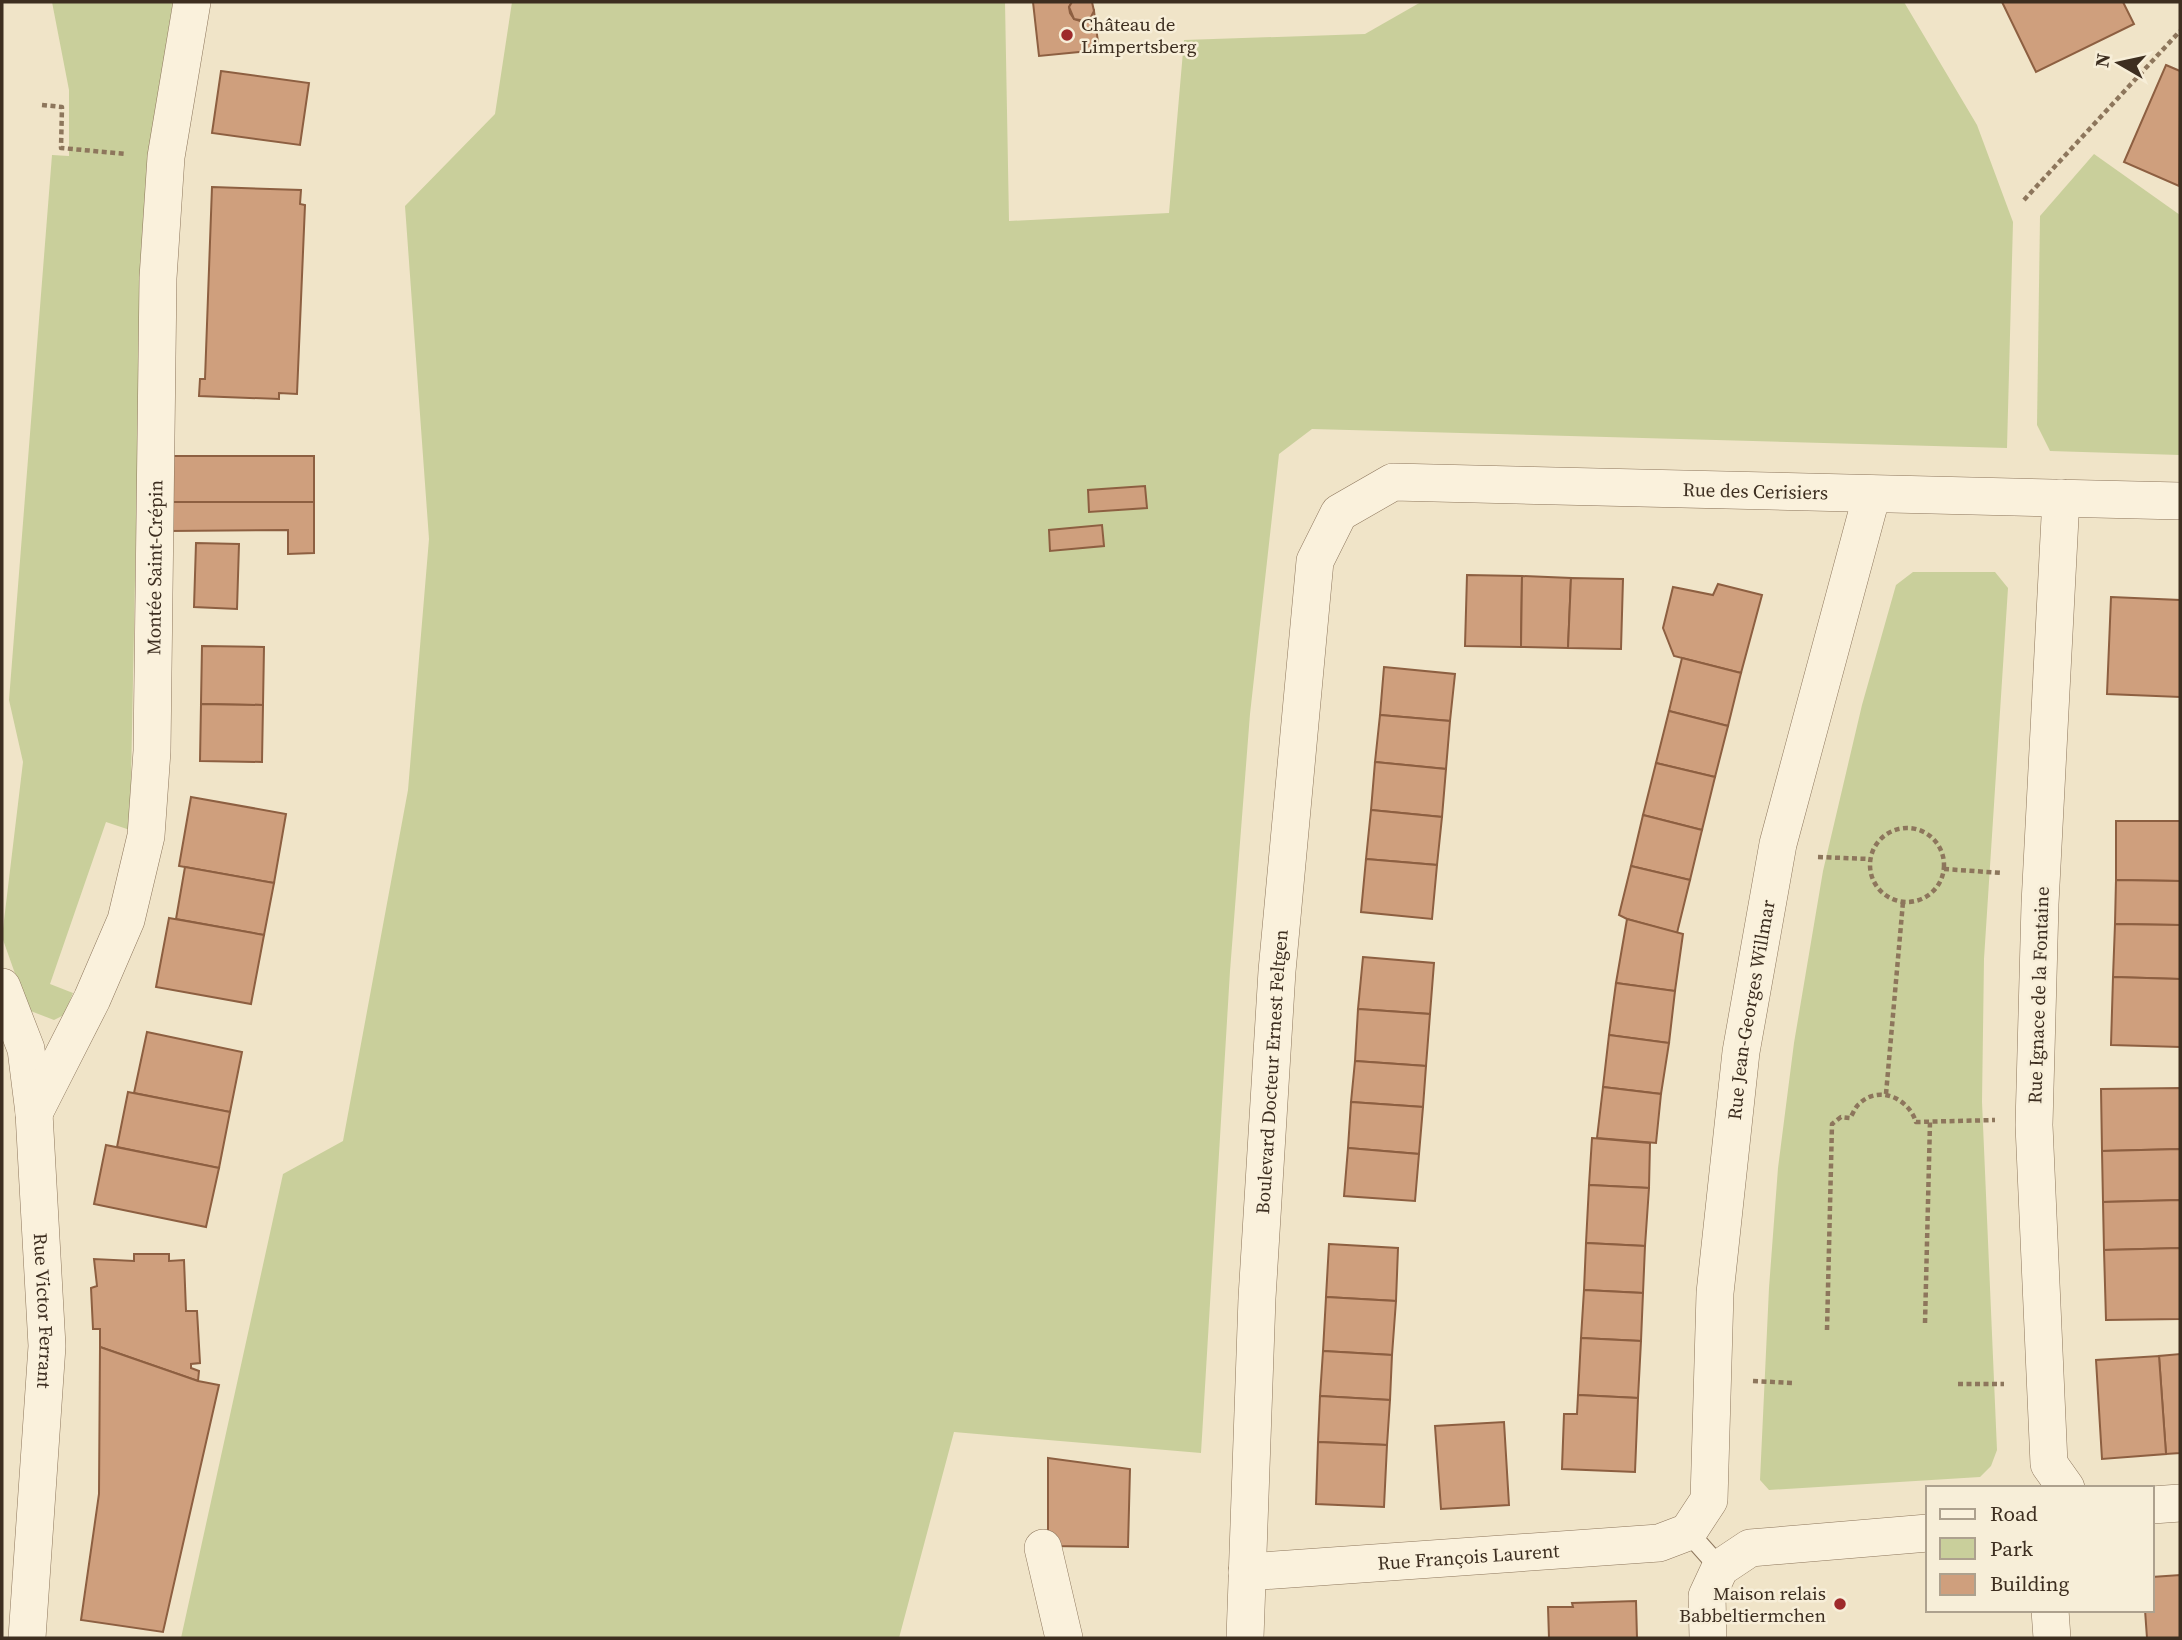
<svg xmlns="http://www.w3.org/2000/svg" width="2182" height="1640" viewBox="0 0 2182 1640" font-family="'Source Serif 4',serif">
<rect width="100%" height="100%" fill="#f0e4c8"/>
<g fill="#c9cf9b">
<polygon points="52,2 173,2 150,143 141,281 130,830 106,822 50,984 73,993 64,1015 54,1020 28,1010 2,937 23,762 9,700 52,155 69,156 69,90"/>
<polygon points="512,2 1005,2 1009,221 1169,213 1184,40 1365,34 1421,2 1904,2 1977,125 2013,222 2007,448 1312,429 1279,454 1250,714 1230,971 1201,1453 954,1432 899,1638 181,1638 283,1174 343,1141 408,790 429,539 405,206 495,114"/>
<polygon points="2094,154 2180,215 2180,455 2050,451 2037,425 2040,216"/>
<polygon points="1913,572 1995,572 2008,588 1984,959 1982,1102 1997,1450 1991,1466 1980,1477 1769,1490 1760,1480 1769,1288 1778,1168 1794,1043 1823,871 1862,705 1896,585"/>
</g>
<g fill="#cf9f7d" stroke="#8d5f41" stroke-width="2">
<polygon points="1033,2 1072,2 1069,7 1070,13 1074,19 1080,21 1086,21 1094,11 1099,50 1039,56"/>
<polygon points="1072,2 1092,2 1094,11 1091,17 1086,21 1074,19 1069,7"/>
<polygon points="2002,2 2123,2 2134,24 2036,72"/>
<polygon points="2166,65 2180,71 2179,186 2124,162"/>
<polygon points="221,71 309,83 300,145 212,133"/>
<polygon points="212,187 301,190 300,204 305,205 297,394 279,393 279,399 199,396 200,379 205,379"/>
<rect x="169" y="456" width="145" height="46"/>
<polygon points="1145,486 1147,508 1089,512 1088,490"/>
<polygon points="169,502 314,502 314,553 288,554 288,530 169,531"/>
<polygon points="1102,525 1104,546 1050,551 1049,530"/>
<polygon points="196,543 239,544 237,609 194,607"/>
<polygon points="1467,575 1522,576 1521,647 1465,646"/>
<polygon points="1522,576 1571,578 1568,648 1521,647"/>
<polygon points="1571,578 1623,579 1621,649 1568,648"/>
<polygon points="1718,584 1762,595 1741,673 1674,656 1663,628 1673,587 1713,595"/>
<polygon points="2111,597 2180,600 2180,697 2107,694"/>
<polygon points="202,646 264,647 263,705 201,704"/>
<polygon points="1682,658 1741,673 1728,726 1669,711"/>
<polygon points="1384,667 1455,674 1450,721 1380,715"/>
<polygon points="201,704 263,705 262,762 200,761"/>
<polygon points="1669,711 1728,726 1715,777 1656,763"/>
<polygon points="1380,715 1450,721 1446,769 1375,762"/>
<polygon points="1375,762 1446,769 1442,817 1371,810"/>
<polygon points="1656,763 1715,777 1702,830 1643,815"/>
<polygon points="191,797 286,814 274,883 179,866"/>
<polygon points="1371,810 1442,817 1437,865 1366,859"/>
<polygon points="1643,815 1702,830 1690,880 1631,866"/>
<polygon points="2116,821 2180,821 2180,881 2116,880"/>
<polygon points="1366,859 1437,865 1432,919 1361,912"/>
<polygon points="1631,866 1690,880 1677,933 1627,919 1619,915"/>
<polygon points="185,867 274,883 264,935 176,919"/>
<polygon points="2116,880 2180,881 2180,925 2115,924"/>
<polygon points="169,918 264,935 251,1004 156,987"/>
<polygon points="1627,919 1683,934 1675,991 1616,983"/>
<polygon points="2115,924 2180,925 2180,979 2113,977"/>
<polygon points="1363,957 1434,963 1430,1014 1358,1009"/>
<polygon points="2113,977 2180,979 2180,1047 2111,1045"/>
<polygon points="1616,983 1675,991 1669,1043 1609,1035"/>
<polygon points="1358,1009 1430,1014 1426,1066 1355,1061"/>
<polygon points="147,1032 242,1052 230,1112 134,1093"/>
<polygon points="1609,1035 1669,1043 1661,1094 1603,1087"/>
<polygon points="1355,1061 1426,1066 1423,1107 1351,1102"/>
<polygon points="1603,1087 1661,1094 1656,1143 1597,1138"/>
<polygon points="2180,1088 2180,1149 2102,1151 2101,1089"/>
<polygon points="128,1092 230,1112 219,1168 117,1147"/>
<polygon points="1351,1102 1423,1107 1419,1154 1348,1148"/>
<polygon points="1592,1138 1650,1143 1649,1188 1589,1185"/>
<polygon points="106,1145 219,1168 206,1227 94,1204"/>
<polygon points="1348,1148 1419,1154 1415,1201 1344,1196"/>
<polygon points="2180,1149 2180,1200 2103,1202 2102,1151"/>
<polygon points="1589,1185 1649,1188 1645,1246 1586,1243"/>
<polygon points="2180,1200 2180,1248 2104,1250 2103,1202"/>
<polygon points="1586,1243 1645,1246 1643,1293 1584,1290"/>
<polygon points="1329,1244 1398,1248 1396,1301 1326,1297"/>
<polygon points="2180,1248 2180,1319 2106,1320 2104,1250"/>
<polygon points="134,1254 169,1254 169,1261 184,1260 186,1311 197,1311 200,1363 191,1364 191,1368 199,1371 198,1381 100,1347 100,1329 93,1329 91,1288 97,1286 94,1259 134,1261"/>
<polygon points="1584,1290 1643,1293 1641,1341 1581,1338"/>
<polygon points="1326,1297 1396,1301 1392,1355 1323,1351"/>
<polygon points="1581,1338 1641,1341 1638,1398 1578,1395"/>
<polygon points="100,1347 198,1381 219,1385 163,1632 81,1620 99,1494"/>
<polygon points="1323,1351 1392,1355 1390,1400 1320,1396"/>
<polygon points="2180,1354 2180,1453 2166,1454 2159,1356"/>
<polygon points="2159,1356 2166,1454 2102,1459 2096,1360"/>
<polygon points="1578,1395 1638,1398 1635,1472 1562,1469 1564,1414 1577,1414"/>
<polygon points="1320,1396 1390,1400 1387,1445 1318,1442"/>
<polygon points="1504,1422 1509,1505 1441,1509 1435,1426"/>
<polygon points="1318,1442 1387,1445 1384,1507 1316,1504"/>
<polygon points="1048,1458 1130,1469 1128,1547 1048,1546"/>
<polygon points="2180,1575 2180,1638 2147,1638 2145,1610 2152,1610 2152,1577"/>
<polygon points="1636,1601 1637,1638 1549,1638 1548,1607 1573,1607 1572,1603"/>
</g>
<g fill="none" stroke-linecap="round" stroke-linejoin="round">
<defs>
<polyline id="service" points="1688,1532 1720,1568"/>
<g id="minor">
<polyline points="2061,498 2040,904 2034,1125 2049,1464 2066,1488"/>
<path id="s1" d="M2,987L26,1049L34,1113L47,1346L27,1638"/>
<path id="s2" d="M34,1113L92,999L126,920L146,836L152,751L158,278L166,157L192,2"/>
<polyline points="2152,1505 2180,1503"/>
<polyline points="1043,1548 1064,1638"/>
<path id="s3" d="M1247,1572L1659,1543L1688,1532L1709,1500L1715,1293L1741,1052L1778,844L1872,494"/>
<polyline points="2050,1610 2052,1638"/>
<path id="s4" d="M1245,1638L1257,1298L1277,971L1315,561L1339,513L1393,482L2180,501"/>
<polyline points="1708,1638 1707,1596 1720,1568 1750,1548 1928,1533"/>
</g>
</defs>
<use href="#service" stroke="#8d765c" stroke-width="21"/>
<use href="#minor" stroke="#8d765c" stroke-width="38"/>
<g stroke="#8d765c" stroke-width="4.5" stroke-dasharray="5 3.5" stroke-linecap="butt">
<polyline points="42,105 62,107 61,148 127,154"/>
<polyline points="2024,200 2180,31"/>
<circle cx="1907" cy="865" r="37"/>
<polyline points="1818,857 1869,859"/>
<polyline points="1944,869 2002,873"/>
<polyline points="1886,1094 1903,902"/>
<polyline points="1925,1323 1930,1122"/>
<path d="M1827,1330L1832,1124L1841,1117L1850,1118C1853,1114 1855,1107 1859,1104C1879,1084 1909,1099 1916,1122L1995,1120"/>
<polyline points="1753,1381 1792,1383"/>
<polyline points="1958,1384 2004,1384"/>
</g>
<use href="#service" stroke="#faf1dc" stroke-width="19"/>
<use href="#minor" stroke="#faf1dc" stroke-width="37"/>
</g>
<g fill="#9e2a2b" stroke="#f7eed8" stroke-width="2.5">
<circle cx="1067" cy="35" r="7"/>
<circle cx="1840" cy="1604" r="7"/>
</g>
<g text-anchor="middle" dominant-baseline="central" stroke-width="5" stroke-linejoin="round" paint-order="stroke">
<g font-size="19" fill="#3d2e20" stroke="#f7eed8" text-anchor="start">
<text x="1081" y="24">Château de<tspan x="1081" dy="22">Limpertsberg</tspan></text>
<text x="1826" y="1593" text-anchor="end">Maison relais<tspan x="1826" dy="22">Babbeltiermchen</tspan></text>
</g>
<g font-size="19" fill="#3d2e20" stroke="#f7eed8">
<text stroke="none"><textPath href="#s4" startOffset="1558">Rue des Cerisiers</textPath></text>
<text stroke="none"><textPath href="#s2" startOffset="569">Montée Saint-Crépin</textPath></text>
<text transform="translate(2038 995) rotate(-88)">Rue Ignace de la Fontaine</text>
<text stroke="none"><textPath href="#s3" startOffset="975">Rue Jean-Georges Willmar</textPath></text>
<text stroke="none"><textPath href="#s4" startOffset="567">Boulevard Docteur Ernest Feltgen</textPath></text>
<text stroke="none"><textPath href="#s1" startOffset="329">Rue Victor Ferrant</textPath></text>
<text stroke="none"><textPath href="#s3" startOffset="222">Rue François Laurent</textPath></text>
</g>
</g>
<rect width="2182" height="1640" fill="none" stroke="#3d2e20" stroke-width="7"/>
<rect x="1926" y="1486" width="228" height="126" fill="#f7eed8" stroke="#ada18e" stroke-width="2"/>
<rect x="1940" y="1509" width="35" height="10" fill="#faf1dc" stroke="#ada18e" stroke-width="2"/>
<text x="1990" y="1521" font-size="21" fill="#3d2e20">Road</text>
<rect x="1940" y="1538" width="35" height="21" fill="#c9cf9b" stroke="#ada18e" stroke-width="2"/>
<text x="1990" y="1556" font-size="21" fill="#3d2e20">Park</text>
<rect x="1940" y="1574" width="35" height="21" fill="#cf9f7d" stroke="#ada18e" stroke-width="2"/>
<text x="1990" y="1591" font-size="21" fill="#3d2e20">Building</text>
<g transform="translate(2119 63) rotate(279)" stroke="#f7eed8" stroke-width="5" paint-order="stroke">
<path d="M0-5L12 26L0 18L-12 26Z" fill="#3d2e20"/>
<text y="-10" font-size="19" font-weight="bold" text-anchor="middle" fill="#3d2e20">N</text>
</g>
</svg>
